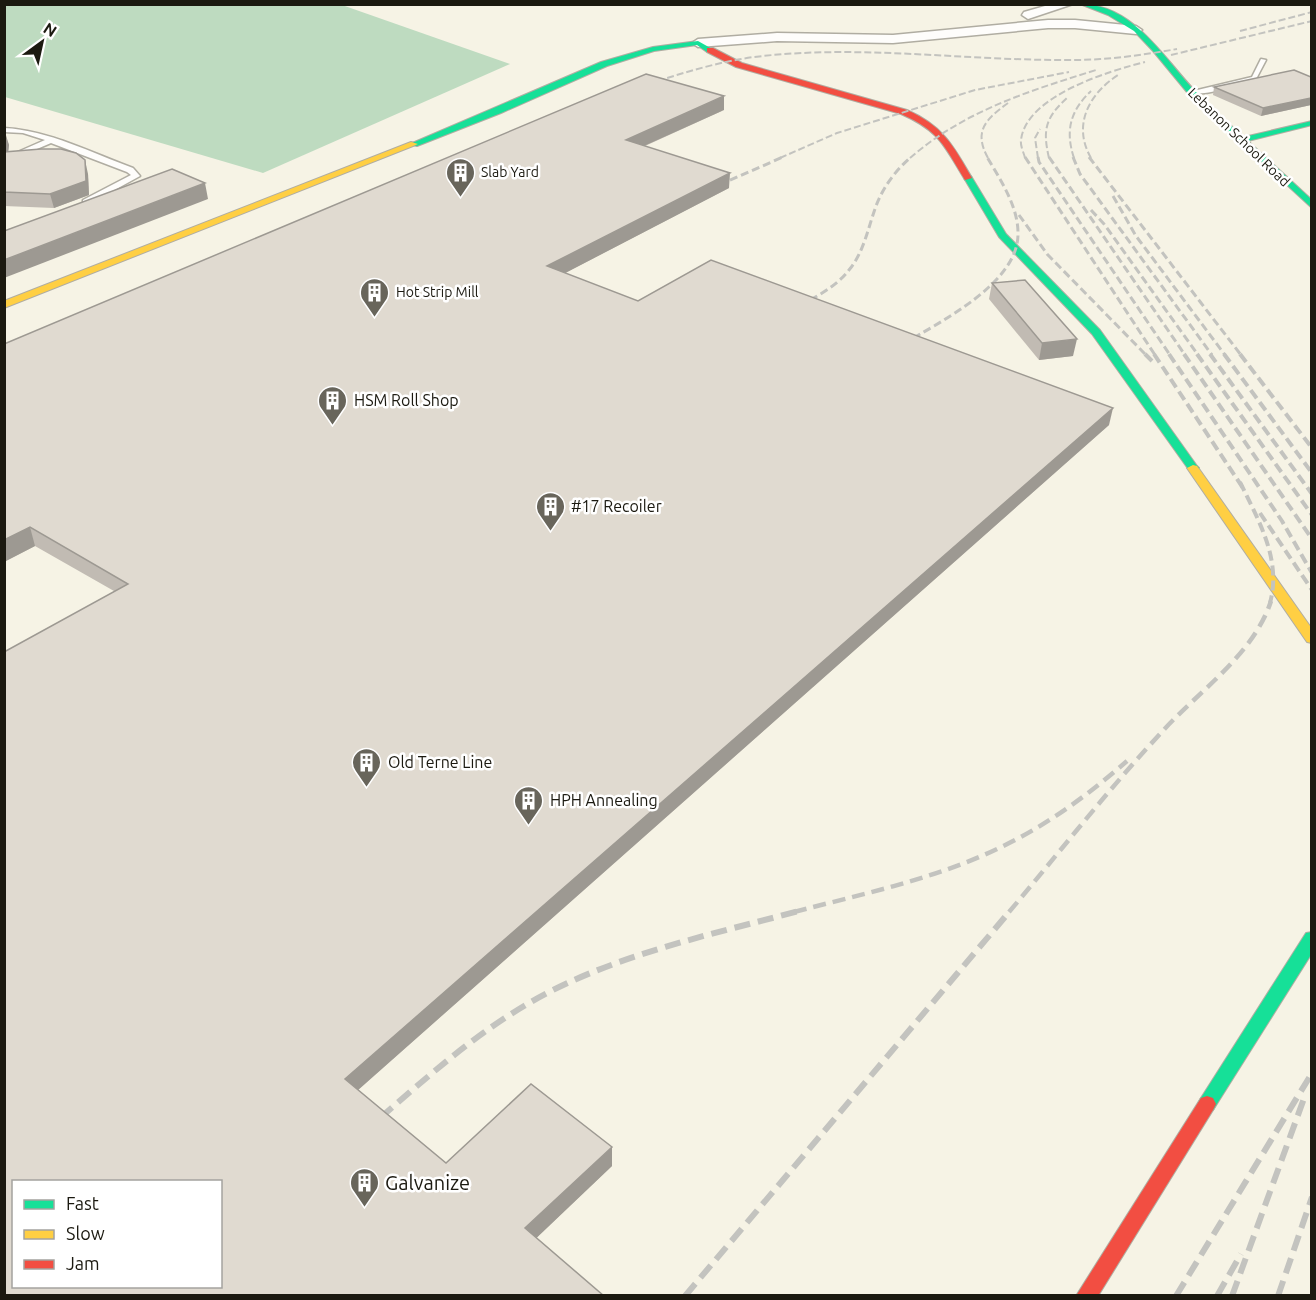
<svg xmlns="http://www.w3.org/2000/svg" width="1316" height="1300" viewBox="0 0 1316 1300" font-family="Ubuntu,sans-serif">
<rect width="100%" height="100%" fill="#f6f3e5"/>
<polygon fill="#bedbc0" points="4,5 342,5 510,64 263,173 5,97"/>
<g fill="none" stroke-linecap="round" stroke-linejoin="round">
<defs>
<g id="lane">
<path d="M1261,59L1266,60L1256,79C1240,84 1203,98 1189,92L1252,77Z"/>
<path d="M4,128C48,130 92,153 133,168L140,176L89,204H83V200L131,175L127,172L51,143L4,163V158L45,140L23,133L4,132Z"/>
</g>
<g id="street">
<polygon points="1052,4 1073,4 1028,19 1022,15 1024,12"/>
<polygon points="1048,20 1075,20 1136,26 1142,30 1136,34 1075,28 1048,28 893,43 777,41 698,47 692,43 698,39 777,33 893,35"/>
</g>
<g id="fast">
<path d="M1080,4C1134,4 1164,59 1197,93C1211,109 1228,123 1244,137L1312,121V125L1248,141L1312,200V208L1191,97L1153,51L1134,31L1108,15Z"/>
<polygon points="698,41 714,50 707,52 697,45 654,51 607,66 501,113 417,146 410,144 601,62 653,47"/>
<polygon points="965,176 971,176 1006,234 1100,330 1197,466 1199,468 1197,470 1189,470 1092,334 999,237 964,178"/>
<polygon points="1312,932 1312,953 1213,1110 1207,1112 1201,1110 1198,1104 1201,1098 1306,933"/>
</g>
<g id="slow">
<polygon points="411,142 418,144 4,308 4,301"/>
<polygon points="1193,465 1197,466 1312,629 1312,643 1307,642 1187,468"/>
</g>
<g id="jam">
<path d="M707,48H713L742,63L907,110C943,126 953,145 972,178L965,180C944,146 940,131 901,114L736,67L707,52Z"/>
<polygon points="1207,1096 1213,1098 1216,1104 1213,1110 1098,1296 1076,1296 1201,1098"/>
</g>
</defs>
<use href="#lane" stroke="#b0ada2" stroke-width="3"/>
<use href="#street" stroke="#b0ada2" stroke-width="3"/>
<use href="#fast" stroke="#b0ada2" stroke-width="2"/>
<use href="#slow" stroke="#b0ada2" stroke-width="2"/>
<use href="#jam" stroke="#b0ada2" stroke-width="2"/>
<use href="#lane" fill="#fefdfb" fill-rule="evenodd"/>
<use href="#street" fill="#fefdfb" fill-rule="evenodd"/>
<use href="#fast" fill="#16e098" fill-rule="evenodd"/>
<use href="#slow" fill="#ffcf43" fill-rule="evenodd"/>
<use href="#jam" fill="#f24e42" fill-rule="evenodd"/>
<g stroke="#c3c3bf" stroke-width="2" stroke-dasharray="7 3" stroke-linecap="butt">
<polyline points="1240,31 1312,12"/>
<polyline points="1171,55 1312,21"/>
<path d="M648,84C683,73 717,62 754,57C860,44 966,61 1073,60C1108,60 1143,55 1177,49"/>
<polyline points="780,158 837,133 975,90 1069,72"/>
<path d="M910,158C964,111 1029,91 1096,70"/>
<path d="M988,158C973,131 986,119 1008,103"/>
<path d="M1025,158C1024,153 1020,146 1021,140C1026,96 1109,71 1145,62"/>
<polyline points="1038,158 1035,138 1040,129"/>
<path d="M1049,158C1042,128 1046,117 1069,96"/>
<path d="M1074,158C1065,131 1070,111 1091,91"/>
<path d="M1091,158C1072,125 1089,94 1118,75"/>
</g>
<g stroke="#c3c3bf" stroke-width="3" stroke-dasharray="8 4" stroke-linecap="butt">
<polyline points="1025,157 1155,355"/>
<polyline points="1038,157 1039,162 1170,355"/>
<polyline points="1049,157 1185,355"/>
<polyline points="1073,157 1080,174 1212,355"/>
<polyline points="1089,157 1241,355"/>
<polyline points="719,185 783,157"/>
<polyline points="1113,196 1136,236 1225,355"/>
<polyline points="1091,210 1104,224 1198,355"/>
<polyline points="1019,215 1047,254 1146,355"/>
<path d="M800,306C817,296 837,286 849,270C864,252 868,228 876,206C883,187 896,170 911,157"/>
<path d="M903,344C940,322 1019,283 1018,233C1018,206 1000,179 987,157"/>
</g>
<g stroke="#c3c3bf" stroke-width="4" stroke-dasharray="10 5" stroke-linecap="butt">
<polyline points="1145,354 1152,361"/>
<polyline points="1154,354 1243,488"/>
<polyline points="1169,354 1282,521 1312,573"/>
<polyline points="1184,354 1312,539"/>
<polyline points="1197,354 1312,515"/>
<polyline points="1210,354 1312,494"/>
<polyline points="1224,354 1312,473"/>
<polyline points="1240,354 1312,448"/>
<path d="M1240,482C1258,520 1282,559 1270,603"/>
<polyline points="1260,513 1312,590"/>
</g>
<g stroke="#c3c3bf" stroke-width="4.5" stroke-dasharray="13 7" stroke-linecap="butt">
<path d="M794,912C862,894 935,879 999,848C1046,826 1088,795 1127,761"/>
<path d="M1009,912C1059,853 1107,791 1160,734C1197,692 1253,656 1271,601"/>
</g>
<g stroke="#c3c3bf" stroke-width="6" stroke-dasharray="16 8" stroke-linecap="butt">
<path d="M380,1118C426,1078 472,1037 524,1006C605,957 709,935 799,911"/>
<polyline points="685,1296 1010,911"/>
<polyline points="1176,1296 1312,1073"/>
<polyline points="1217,1296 1241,1254"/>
<polyline points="1232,1296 1306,1093"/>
<polyline points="1278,1296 1312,1197"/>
</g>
</g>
<g fill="#c1bbb3">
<polygon points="1311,77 1311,105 1261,116 1213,95 1214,87"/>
<polygon points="724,110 645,146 729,188 565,273 638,301 1109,425 358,1090 446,1163 612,1166 536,1238 4,1296 114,591 35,546 4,562 4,344"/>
<polygon points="4,132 9,145 8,152 88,174 89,195 54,208 4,206"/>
<polygon points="992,283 1073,356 1039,360 989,299"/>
</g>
<g fill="#9d9992">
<polygon points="724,96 724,110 626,154 626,140"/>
<polygon points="1311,98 1311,105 1261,116 1263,108"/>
<polygon points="5,132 9,145 8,154 4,156"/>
<polygon points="85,160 88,174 89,195 54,208 50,194"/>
<polygon points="730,173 729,188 548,282 547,266"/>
<polygon points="205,183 208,199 4,278 4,260"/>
<polygon points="1077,339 1073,356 1039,360 1042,343"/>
<polygon points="1113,408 1109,425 349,1098 345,1079"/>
<polygon points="30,527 35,546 4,562 4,540"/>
<polygon points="612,1147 612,1166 527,1247 525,1228"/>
</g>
<g fill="#e0dad0" stroke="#9d9992" stroke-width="1.5" fill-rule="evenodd">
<polygon points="1294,70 1311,77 1311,98 1263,108 1214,87"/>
<path d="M646,74L724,96L626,140L730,173L547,266L638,301L711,260L1113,408L345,1079L446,1163L531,1084L612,1147L525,1228L604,1296H4V652L128,584L30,527L4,540V344ZM14,1182H220V1287H14Z"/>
<polygon points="41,149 61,149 76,153 85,160 86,181 50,194 4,192 4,152"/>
<polygon points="172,169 205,183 4,260 4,231"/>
<polygon points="1025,280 1077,339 1042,343 992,283"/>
</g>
<defs>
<symbol id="building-pin" viewBox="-11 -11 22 30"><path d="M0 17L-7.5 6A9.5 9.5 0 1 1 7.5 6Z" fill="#68655b" stroke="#fff"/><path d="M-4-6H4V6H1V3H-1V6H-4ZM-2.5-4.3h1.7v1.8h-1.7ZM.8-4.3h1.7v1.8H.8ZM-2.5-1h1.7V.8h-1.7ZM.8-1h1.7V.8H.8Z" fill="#fff"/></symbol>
</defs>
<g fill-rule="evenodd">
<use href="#building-pin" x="444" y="156" width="33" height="45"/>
<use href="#building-pin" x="358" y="276" width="33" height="45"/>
<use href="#building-pin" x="316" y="384" width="33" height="45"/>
<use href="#building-pin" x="534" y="490" width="33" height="45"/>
<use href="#building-pin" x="350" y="746" width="33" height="45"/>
<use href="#building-pin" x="512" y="784" width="33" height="45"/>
<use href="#building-pin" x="348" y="1166" width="33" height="45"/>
</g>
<g text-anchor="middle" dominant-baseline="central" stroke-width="5" stroke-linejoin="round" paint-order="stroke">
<g font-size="14" fill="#1b1910" stroke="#fff">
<text transform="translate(1239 137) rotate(44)">Lebanon School Road</text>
</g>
<g font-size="14" fill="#1b1910" stroke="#fff" text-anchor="start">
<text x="481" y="172">Slab Yard</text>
<text x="396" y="292">Hot Strip Mill</text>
</g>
<g font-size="16" fill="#1b1910" stroke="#fff" text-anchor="start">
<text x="354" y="400">HSM Roll Shop</text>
<text x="571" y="506">#17 Recoiler</text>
<text x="388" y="762">Old Terne Line</text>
<text x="550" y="800">HPH Annealing</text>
</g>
<g font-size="20" fill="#1b1910" stroke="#fff" text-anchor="start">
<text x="385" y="1182">Galvanize</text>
</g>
</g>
<rect width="1316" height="1300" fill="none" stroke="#1b1910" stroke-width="12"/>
<rect x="12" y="1180" width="210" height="108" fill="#ffffff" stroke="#a4a39f" stroke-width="1.5"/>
<rect x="24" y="1200" width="30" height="9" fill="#16e098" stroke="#a4a39f" stroke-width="1.5"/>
<text x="66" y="1210" font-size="18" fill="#1b1910">Fast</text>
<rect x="24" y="1230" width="30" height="9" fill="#ffcf43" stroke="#a4a39f" stroke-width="1.5"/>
<text x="66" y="1240" font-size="18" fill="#1b1910">Slow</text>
<rect x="24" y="1260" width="30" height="9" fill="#f24e42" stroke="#a4a39f" stroke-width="1.5"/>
<text x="66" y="1270" font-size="18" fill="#1b1910">Jam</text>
<g transform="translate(42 42) rotate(33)" stroke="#ffffff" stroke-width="4.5" paint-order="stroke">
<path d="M0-4.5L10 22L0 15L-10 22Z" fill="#1b1910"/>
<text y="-9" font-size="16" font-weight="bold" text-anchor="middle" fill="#1b1910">N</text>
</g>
</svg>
